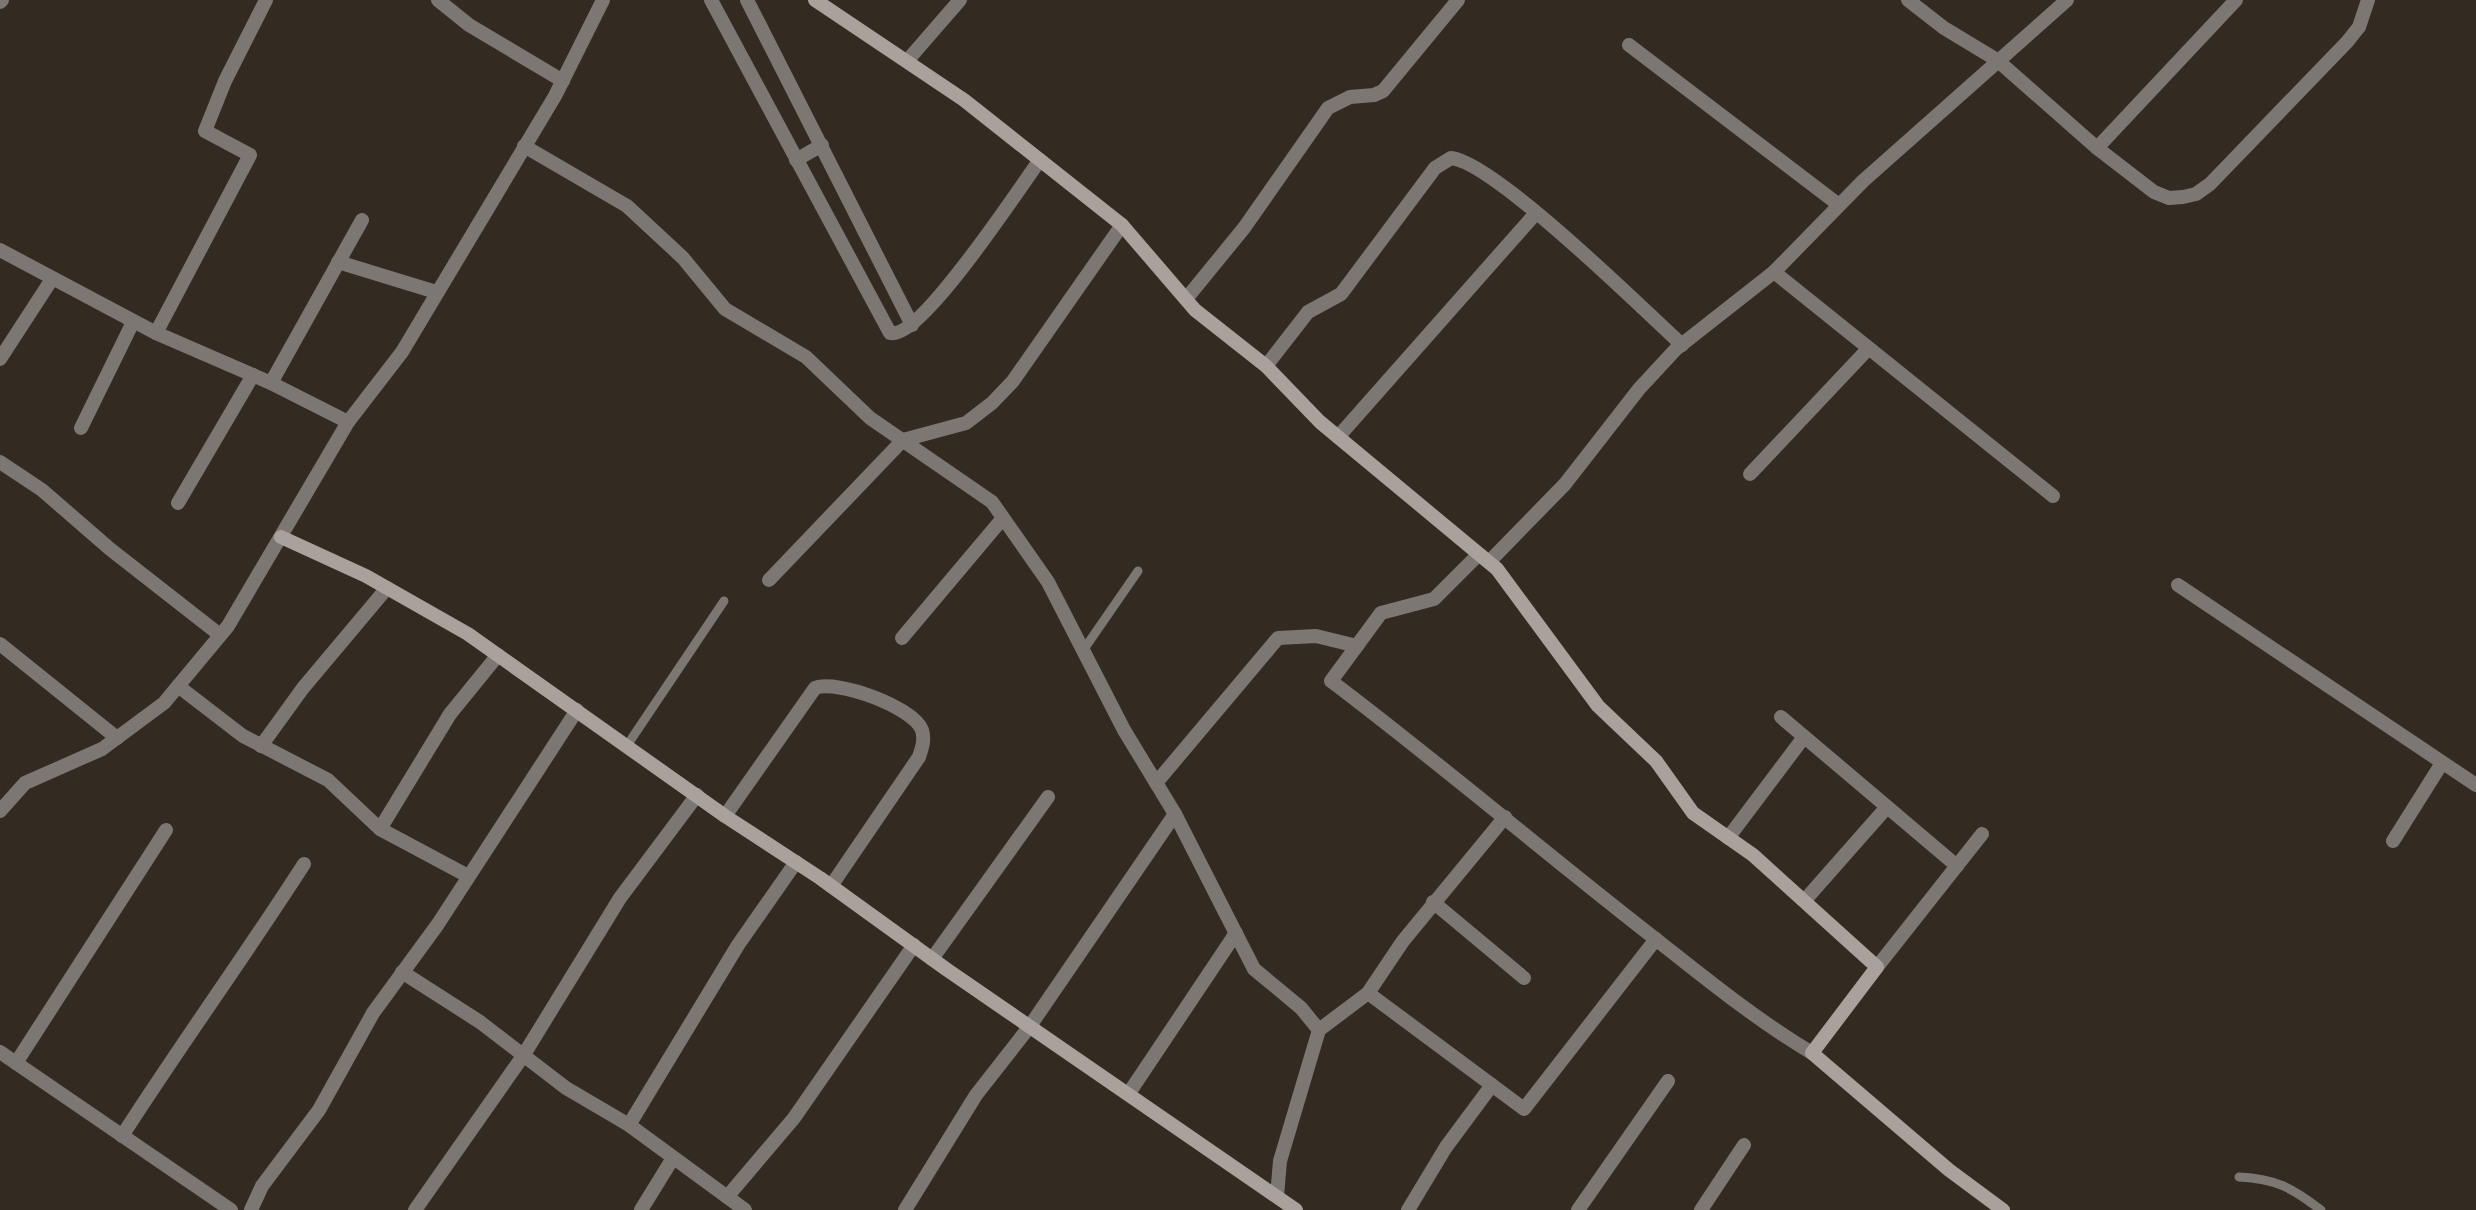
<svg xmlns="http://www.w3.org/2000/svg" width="2476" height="1210" viewBox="0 0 2476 1210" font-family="'Roboto Condensed',sans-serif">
<rect width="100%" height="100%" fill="#332a22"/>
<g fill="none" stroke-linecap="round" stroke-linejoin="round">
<g stroke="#7c7773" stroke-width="9">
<polyline points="1082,652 1138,571"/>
<polyline points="628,744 724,601"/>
<path d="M2239,1177C2276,1179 2291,1187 2321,1210"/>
</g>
<g stroke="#7c7773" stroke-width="14">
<polyline points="438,0 469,25 563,81"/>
<path d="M711,0L890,333C921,340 1019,188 1040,160"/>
<polyline points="747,0 912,325"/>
<polyline points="1908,0 1944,28 1997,60 2097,148 2154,192 2169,198 2183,197 2196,194 2210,184 2347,42 2359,27 2368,0"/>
<polyline points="0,2 2,0"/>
<polyline points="1629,45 1839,205"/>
<polyline points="907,61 960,0"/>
<polyline points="524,146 627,206 683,258 725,309 806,357 870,418 992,502 1048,582 1124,730 1175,814 1254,969 1301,1008 1319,1030 1280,1161 1277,1196"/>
<polyline points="2097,148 2236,0"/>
<polyline points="796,160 822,145"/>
<polyline points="0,250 156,333 271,383 348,422"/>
<polyline points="338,262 436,292"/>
<polyline points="1774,272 2053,496"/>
<polyline points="1186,299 1244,228 1328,108 1350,97 1374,95 1383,91 1458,0"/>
<polyline points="156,333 250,155 205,131 225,81 266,0"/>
<polyline points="0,359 52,279"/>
<path d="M1266,366L1308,312L1341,294L1435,168L1451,158C1494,162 1643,309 1682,345"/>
<polyline points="271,383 362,220"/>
<polyline points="81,428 133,322"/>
<polyline points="1338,437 1536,213"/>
<polyline points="0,462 42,490 110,549 220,635"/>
<polyline points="1750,474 1868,349"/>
<polyline points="178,503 253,375"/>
<path d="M1479,554L1434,599L1381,613L1331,681C1441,764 1545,853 1653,937C1705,978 1755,1019 1812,1053"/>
<polyline points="1489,562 1565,484 1639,389 1676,349 1774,272 1863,181 2067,0"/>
<polyline points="769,580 903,440 966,423 992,403 1013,381 1122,225"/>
<polyline points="2178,585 2476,785"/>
<polyline points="902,638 1003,518"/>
<polyline points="0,644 117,738"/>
<polyline points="178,686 243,736 328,780 380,829 468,876"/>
<polyline points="1781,717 1957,866"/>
<polyline points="261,746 303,688 387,588"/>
<polyline points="1156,783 1278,638 1316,636 1357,646"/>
<polyline points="0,811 25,783 102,749 164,703 228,626 348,422 402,352 555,96 603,0"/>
<path d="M725,816L815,688C837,679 913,707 922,730C925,740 922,748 919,757L831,886"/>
<polyline points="380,829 450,714 498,655"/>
<polyline points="1728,838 1804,737"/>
<polyline points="2393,841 2442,763"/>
<polyline points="1805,900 1887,807"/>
<polyline points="1433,902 1524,978"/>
<polyline points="932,959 1048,797"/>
<polyline points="1877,967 1982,834"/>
<polyline points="402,972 480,1022 566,1088 629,1125 745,1210"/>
<polyline points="1368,993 1524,1109 1656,939"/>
<polyline points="1319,1030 1368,993 1403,941 1505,817"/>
<polyline points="0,1052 231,1210"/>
<polyline points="16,1063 166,830"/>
<polyline points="1129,1093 1236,933"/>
<polyline points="629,1125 738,945 796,862"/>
<path d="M122,1136C181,1044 245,956 304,864"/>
<polyline points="727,1197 794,1118 914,945"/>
<polyline points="251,1210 262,1186 319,1110 373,1013 438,924 577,710"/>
<polyline points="415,1210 523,1056 620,898 697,795"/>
<polyline points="641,1210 673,1158"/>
<polyline points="905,1210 976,1095 1030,1026 1175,814"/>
<polyline points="1408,1210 1446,1147 1492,1085"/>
<polyline points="1578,1210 1668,1081"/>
<polyline points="1701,1210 1744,1145"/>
</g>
<g stroke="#a9a19b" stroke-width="14">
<polyline points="815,0 964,100 1122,225 1195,310 1266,366 1320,422 1497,569 1598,706 1656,761 1693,813 1753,855 1877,967 1812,1053 1949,1170 2003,1210"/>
<polyline points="281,537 366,576 468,634 725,816 820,878 946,969 1296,1210"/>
</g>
</g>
</svg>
